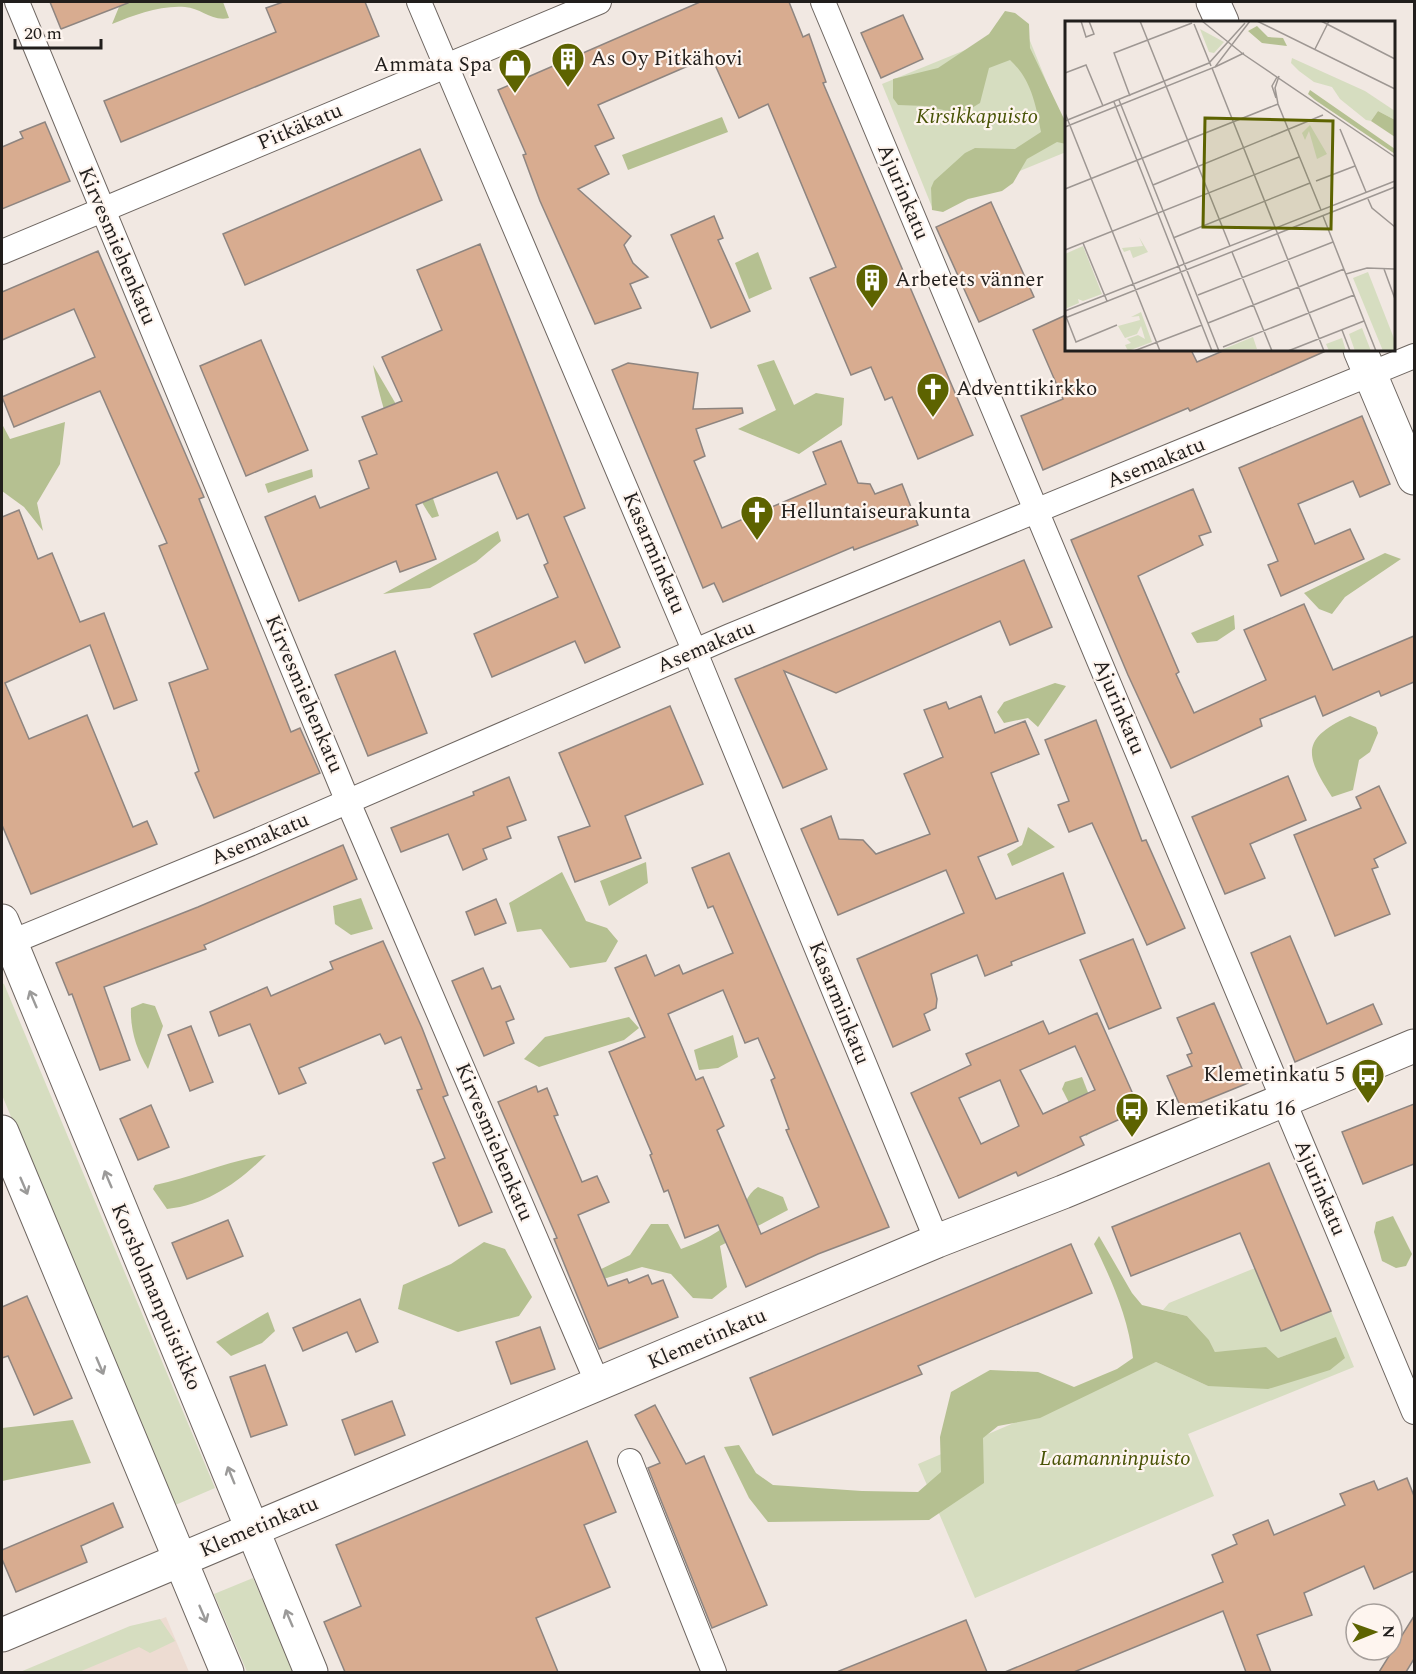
<svg xmlns="http://www.w3.org/2000/svg" width="1416" height="1674" viewBox="0 0 1416 1674" font-family="Spectral,serif">
<rect width="100%" height="100%" fill="#f1e8e2"/>
<polygon fill="#eddcd2" points="166,1617 189,1672 30,1672"/>
<g fill="#d6ddc0">
<polygon points="1024,26 1066,130 1066,152 932,207 882,84"/>
<polygon points="2,983 4,984 215,1488 173,1506 2,1095"/>
<polygon points="1255,1268 1281,1331 1331,1311 1354,1367 1188,1434 1214,1496 975,1598 918,1464 1156,1362 1208,1386 1336,1338 1278,1358 1235,1351 1215,1352 1209,1340 1187,1316 1163,1310 1169,1303"/>
<polygon points="253,1578 293,1672 247,1672 214,1594"/>
<polygon points="160,1619 175,1641 150,1653 139,1647 79,1672 20,1672 130,1626"/>
</g>
<g fill="#b5c091">
<path d="M121,2H223L229,18C212,22 201,8 185,7C161,5 134,15 112,24Z"/>
<path d="M1005,11L1015,13L1029,24L1030,48L1066,123V144L1057,142L1027,159L1013,183L1002,191L968,199L943,212L932,210L931,188L934,181L965,153L975,148L1015,149L1041,132C1036,105 1031,79 1010,60L989,68L980,103L962,114L925,106L898,105L893,98V79L938,68L989,34Z"/>
<polygon points="722,117 728,132 628,170 622,155"/>
<polygon points="758,252 772,289 749,299 735,263"/>
<polygon points="774,360 794,405 816,393 844,398 842,425 799,454 738,429 776,410 757,365"/>
<path d="M373,365L407,423L439,516L432,518C404,479 382,411 373,365Z"/>
<polygon points="65,422 60,464 37,503 43,531 24,507 2,491 2,424 10,439"/>
<polygon points="312,469 313,477 268,493 265,484"/>
<polygon points="498,531 501,541 476,562 430,588 383,594"/>
<polygon points="1385,553 1401,559 1345,597 1332,614 1319,609 1304,593"/>
<polygon points="1234,615 1235,629 1217,641 1197,643 1191,633"/>
<polygon points="1055,683 1066,686 1038,727 1028,718 1004,723 997,712 1004,702"/>
<path d="M1350,716L1376,727L1378,733L1370,752L1359,760L1353,790L1332,797C1305,755 1300,739 1350,716Z"/>
<polygon points="1028,827 1055,847 1012,866 1007,854 1022,845"/>
<polygon points="646,862 648,883 609,906 600,881"/>
<polygon points="562,872 586,921 607,928 618,941 606,962 570,968 541,929 517,932 509,903"/>
<polygon points="361,898 373,929 351,935 335,924 333,906"/>
<path d="M143,1003L155,1006L163,1026L148,1069C137,1051 130,1030 131,1008Z"/>
<polygon points="629,1017 639,1028 624,1040 539,1067 524,1059 545,1037"/>
<polygon points="733,1035 738,1057 718,1068 699,1070 694,1050"/>
<polygon points="1082,1077 1101,1126 1086,1136 1062,1089 1065,1082"/>
<path d="M266,1155C238,1183 207,1205 167,1209L153,1189L155,1185C193,1177 228,1161 266,1155Z"/>
<path d="M758,1187L783,1197L788,1210L720,1246L727,1287L712,1299L693,1298L671,1274L642,1267L597,1281L593,1273L630,1255L651,1224H668L681,1249C700,1242 721,1232 735,1218C745,1208 746,1194 758,1187Z"/>
<polygon points="1393,1216 1412,1254 1406,1266 1396,1268 1382,1261 1374,1232 1376,1222"/>
<path d="M1099,1236L1132,1293L1142,1305L1187,1316L1209,1340L1215,1352L1266,1347L1278,1358L1336,1337L1345,1358L1330,1370L1268,1389L1208,1386L1156,1362L1040,1418L998,1426L983,1438L984,1483L929,1520L768,1522L749,1498L724,1447L739,1445L756,1473L773,1485L862,1491L918,1492L941,1472L940,1437L951,1392L990,1370L1038,1372L1074,1387L1117,1369L1133,1358C1128,1317 1112,1281 1094,1244Z"/>
<polygon points="484,1242 505,1249 532,1297 519,1316 458,1332 398,1309 403,1285 451,1264"/>
<polygon points="268,1312 275,1331 262,1343 231,1356 216,1342"/>
<polygon points="73,1420 91,1463 2,1481 2,1428"/>
</g>
<g fill="#d8ac90" stroke="#8e8580" stroke-width="1.5" fill-rule="evenodd">
<polygon points="50,2 128,2 128,3 61,29"/>
<polygon points="283,2 365,2 379,36 121,142 104,101 276,32 266,8"/>
<polygon points="700,2 789,2 803,37 809,34 826,82 823,83 973,435 918,459 892,397 885,400 871,367 851,375 810,278 836,267 768,104 739,118 711,56 598,105 614,138 595,146 609,174 578,189 631,236 624,245 633,263 648,277 630,284 641,308 595,324 540,201 523,155 526,154 498,90"/>
<polygon points="903,15 923,59 881,78 861,33"/>
<polygon points="45,122 70,181 2,209 2,147 23,138 20,132"/>
<polygon points="420,149 442,200 245,285 223,234"/>
<polygon points="991,202 1034,297 979,322 936,227"/>
<polygon points="714,216 723,238 718,240 750,311 711,328 671,235"/>
<polygon points="480,244 585,508 564,517 620,647 585,663 575,641 492,677 474,634 558,597 544,565 548,563 528,514 517,519 497,472 416,505 436,559 400,572 396,561 299,601 265,517 315,496 320,508 369,488 359,461 377,454 362,417 402,401 382,357 442,330 417,270"/>
<polygon points="98,251 204,497 199,499 291,732 300,728 320,773 214,818 195,773 199,771 169,683 208,669 159,546 167,543 100,391 14,427 2,397 95,357 74,309 2,340 2,292"/>
<polygon points="1066,315 1066,350 1191,350 1197,362 1225,350 1328,350 1190,411 1188,408 1043,470 1021,416 1063,399 1033,330"/>
<polygon points="261,340 308,450 246,476 200,366"/>
<polygon points="628,363 698,373 693,409 742,408 743,413 696,429 705,456 694,461 722,528 826,484 813,452 841,441 858,483 870,484 875,494 902,484 918,525 854,550 853,547 723,602 714,583 703,588 612,370"/>
<polygon points="1362,416 1390,484 1360,497 1353,481 1298,504 1315,544 1350,529 1364,559 1281,596 1268,565 1278,561 1239,468"/>
<polygon points="1193,489 1211,532 1199,536 1203,545 1138,576 1179,672 1176,674 1194,713 1266,680 1244,630 1304,604 1333,670 1414,636 1414,682 1381,696 1379,691 1323,716 1315,696 1260,719 1262,726 1171,768 1128,675 1071,540"/>
<polygon points="19,510 38,559 52,553 80,622 104,613 137,700 114,709 90,645 5,683 29,739 87,715 133,827 147,821 157,844 31,894 2,825 2,517"/>
<polygon points="1024,560 1052,627 1010,645 1000,621 836,693 784,671 827,769 783,788 735,679"/>
<polygon points="395,651 427,733 368,756 335,675"/>
<polygon points="981,696 995,733 1025,721 1039,754 991,773 1018,841 978,857 996,899 1063,873 1085,933 1011,962 1012,965 985,976 977,955 931,974 937,999 936,1008 924,1014 930,1030 893,1047 857,959 964,913 946,870 838,915 801,829 831,816 839,839 863,840 876,854 930,834 904,774 943,757 924,710 946,702 949,709"/>
<polygon points="670,706 703,784 625,816 641,858 575,882 558,837 590,826 559,753"/>
<polygon points="1096,720 1142,841 1146,840 1185,928 1147,945 1092,823 1069,832 1058,805 1069,801 1045,740"/>
<polygon points="1288,776 1306,820 1250,844 1265,878 1225,894 1192,817"/>
<polygon points="509,777 526,820 507,827 511,838 483,849 487,859 463,870 448,834 401,852 391,828 474,795 473,792"/>
<polygon points="1379,786 1406,843 1374,859 1378,867 1372,869 1390,914 1335,936 1294,835 1361,808 1356,797"/>
<polygon points="343,845 357,879 204,945 206,949 104,987 130,1060 100,1070 72,994 69,995 56,963 198,907"/>
<path d="M729,853L889,1227L818,1254L746,1287L718,1225L685,1238L668,1190L664,1192L650,1155L652,1154L609,1052L645,1037L615,968L646,955L655,976L679,965L683,974L733,953L713,906L708,908L692,868ZM723,990L745,1043L758,1038L775,1078L771,1080L789,1129L786,1130L819,1207L761,1234L717,1130L724,1126L703,1077L696,1080L668,1014Z"/>
<polygon points="496,899 506,923 475,935 466,912"/>
<polygon points="1290,936 1327,1024 1373,1004 1382,1024 1295,1062 1251,953"/>
<polygon points="1133,939 1161,1008 1109,1029 1080,960"/>
<polygon points="383,941 422,1028 448,1095 443,1097 492,1212 459,1226 433,1163 445,1158 417,1090 422,1089 401,1037 385,1044 380,1034 299,1068 306,1083 279,1094 250,1024 219,1036 210,1012 267,987 271,996 333,969 330,962"/>
<polygon points="483,968 492,989 500,986 514,1019 506,1022 514,1043 484,1056 452,981"/>
<polygon points="1214,1003 1248,1083 1182,1110 1167,1076 1192,1066 1187,1055 1192,1053 1177,1018"/>
<path d="M1097,1013L1140,1110L1080,1137L1084,1145L1018,1176L1016,1172L959,1198L911,1093L971,1065L966,1054L1043,1021L1049,1034ZM1075,1046L1095,1090L1043,1114L1020,1070ZM1000,1080L1019,1126L981,1144L959,1098Z"/>
<polygon points="191,1026 213,1082 190,1091 168,1035"/>
<polygon points="536,1086 538,1092 547,1088 558,1115 554,1116 582,1182 597,1176 609,1202 578,1215 608,1286 627,1279 629,1283 648,1275 652,1284 663,1280 678,1317 599,1349 554,1239 557,1238 498,1102"/>
<polygon points="1414,1104 1414,1164 1363,1184 1342,1132"/>
<polygon points="151,1105 169,1147 138,1160 120,1119"/>
<polygon points="1269,1163 1331,1311 1281,1331 1240,1233 1131,1276 1112,1227"/>
<polygon points="228,1220 243,1256 187,1279 172,1243"/>
<polygon points="1071,1244 1092,1293 918,1366 922,1374 773,1435 750,1378"/>
<polygon points="27,1296 72,1398 34,1415 8,1356 2,1358 2,1307"/>
<polygon points="360,1299 378,1342 356,1352 347,1332 303,1351 293,1328"/>
<polygon points="540,1327 555,1369 511,1384 496,1342"/>
<polygon points="265,1365 287,1425 251,1437 230,1377"/>
<polygon points="392,1401 405,1435 355,1455 342,1420"/>
<polygon points="655,1405 686,1464 704,1456 767,1605 712,1628 648,1468 660,1463 635,1415"/>
<polygon points="587,1441 616,1512 584,1525 610,1587 536,1618 558,1672 345,1672 324,1622 361,1606 336,1545"/>
<polygon points="1407,1478 1414,1496 1414,1571 1374,1589 1364,1566 1304,1593 1312,1615 1257,1635 1271,1672 1246,1672 1223,1611 1074,1672 1005,1672 1223,1582 1212,1555 1237,1544 1233,1535 1268,1520 1274,1535 1345,1505 1340,1494 1374,1481 1378,1490"/>
<polygon points="113,1503 123,1527 81,1546 87,1562 16,1592 2,1559 2,1550"/>
<polygon points="1414,1616 1414,1659 1406,1672 1379,1672"/>
<polygon points="966,1620 987,1672 840,1672 839,1671"/>
</g>
<g fill="none" stroke-linecap="round" stroke-linejoin="round">
<defs>
<g id="street">
<polyline points="17,2 348,802 598,1384"/>
<polyline points="419,2 695,652 937,1241"/>
<polyline points="823,2 1414,1412"/>
<polyline points="2,252 599,2"/>
<polyline points="2,946 252,843 730,636 1414,356"/>
<polyline points="630,1461 714,1672"/>
</g>
<g id="secondary">
<polyline points="1213,2 1222,22"/>
<polyline points="1360,350 1414,478"/>
<polyline points="2,921 311,1672"/>
<polyline points="2,1132 227,1672"/>
<polyline points="2,1635 937,1241 1063,1192 1414,1046"/>
</g>
</defs>
<use href="#street" stroke="#6e6661" stroke-width="26"/>
<use href="#secondary" stroke="#6e6661" stroke-width="35"/>
<use href="#street" stroke="#fff" stroke-width="24"/>
<use href="#secondary" stroke="#fff" stroke-width="33"/>
</g>
<defs><path id="oneway-shaft" d="M-6 0H5M1.5-3L5.5 0L1.5 3" fill="none" stroke-width="1.6" stroke-linecap="round" stroke-linejoin="round" transform="scale(1.5)"/></defs>
<g stroke="#9b9a99">
<use href="#oneway-shaft" transform="translate(33 999) rotate(-113)"/>
<use href="#oneway-shaft" transform="translate(108 1179) rotate(-113)"/>
<use href="#oneway-shaft" transform="translate(24 1186) rotate(67)"/>
<use href="#oneway-shaft" transform="translate(100 1366) rotate(67)"/>
<use href="#oneway-shaft" transform="translate(231 1475) rotate(-112)"/>
<use href="#oneway-shaft" transform="translate(203 1614) rotate(67)"/>
<use href="#oneway-shaft" transform="translate(289 1618) rotate(-113)"/>
</g>
<defs>
<symbol id="building-pin" viewBox="-11 -11 22 30"><path d="M0 17L-7.5 6A9.5 9.5 0 1 1 7.5 6Z" fill="#5d6300" stroke="#fef5ef"/><path d="M-4-6H4V6H1V3H-1V6H-4ZM-2.5-4.3h1.7v1.8h-1.7ZM.8-4.3h1.7v1.8H.8ZM-2.5-1h1.7V.8h-1.7ZM.8-1h1.7V.8H.8Z" fill="#fff"/></symbol>
<symbol id="shop-pin" viewBox="-11 -11 22 30"><path d="M0 17L-7.5 6A9.5 9.5 0 1 1 7.5 6Z" fill="#5d6300" stroke="#fef5ef"/><path d="M-5-2.5h2.3a2.7 3.5 0 0 1 5.4 0H5L5.5 6h-11ZM-1.5-2.5h3a1.5 2.3 0 0 0-3 0Z" fill="#fff"/></symbol>
<symbol id="church-pin" viewBox="-11 -11 22 30"><path d="M0 17L-7.5 6A9.5 9.5 0 1 1 7.5 6Z" fill="#5d6300" stroke="#fef5ef"/><path d="M-1.2-6h2.4v3.5h3.3v2.4h-3.3V6h-2.4V-.1h-3.3v-2.4h3.3Z" fill="#fff"/></symbol>
<symbol id="bus-pin" viewBox="-11 -11 22 30"><path d="M0 17L-7.5 6A9.5 9.5 0 1 1 7.5 6Z" fill="#5d6300" stroke="#fef5ef"/><path d="M-5-6H5V4H4V6H2V4H-2V6H-4V4H-5ZM-3.5-4V0h7V-4ZM-3.5 1.2v1.5H-2V1.2ZM2 1.2v1.5H3.5V1.2Z" fill="#fff"/></symbol>
</defs>
<g fill-rule="evenodd">
<use href="#building-pin" x="549" y="40" width="38" height="52"/>
<use href="#shop-pin" x="496" y="46" width="38" height="52"/>
<use href="#building-pin" x="853" y="261" width="38" height="52"/>
<use href="#church-pin" x="914" y="370" width="38" height="52"/>
<use href="#church-pin" x="738" y="493" width="38" height="52"/>
<use href="#bus-pin" x="1349" y="1056" width="38" height="52"/>
<use href="#bus-pin" x="1113" y="1090" width="38" height="52"/>
</g>
<g text-anchor="middle" dominant-baseline="central" stroke-width="4.5" stroke-linejoin="round" paint-order="stroke">
<g font-size="21" fill="#211e1c" stroke="#fef5ef" text-anchor="start">
<text x="591" y="59">As Oy Pitkähovi</text>
<text x="492" y="65" text-anchor="end">Ammata Spa</text>
<text x="895" y="280">Arbetets vänner</text>
<text x="956" y="389">Adventtikirkko</text>
<text x="780" y="512">Helluntaiseurakunta</text>
<text x="1345" y="1075" text-anchor="end">Klemetinkatu 5</text>
<text x="1155" y="1109">Klemetikatu 16</text>
</g>
<g font-size="21" font-style="italic" fill="#485305" stroke="#fef5ef">
<text x="977" y="117">Kirsikkapuisto</text>
<text x="1115" y="1459">Laamanninpuisto</text>
</g>
<g font-size="21" fill="#211e1c" stroke="#fef5ef">
<text transform="translate(300 127) rotate(-23)">Pitkäkatu</text>
<text transform="translate(903 192) rotate(67)">Ajurinkatu</text>
<text transform="translate(117 246) rotate(67)">Kirvesmiehenkatu</text>
<text transform="translate(1156 463) rotate(-22)">Asemakatu</text>
<text transform="translate(654 553) rotate(67)">Kasarminkatu</text>
<text transform="translate(706 647) rotate(-23)">Asemakatu</text>
<text transform="translate(304 694) rotate(67)">Kirvesmiehenkatu</text>
<text transform="translate(1119 707) rotate(67)">Ajurinkatu</text>
<text transform="translate(260 839) rotate(-23)">Asemakatu</text>
<text transform="translate(839 1003) rotate(68)">Kasarminkatu</text>
<text transform="translate(494 1142) rotate(67)">Kirvesmiehenkatu</text>
<text transform="translate(1320 1188) rotate(67)">Ajurinkatu</text>
<text transform="translate(156 1297) rotate(67)">Korsholmanpuistikko</text>
<text transform="translate(707 1339) rotate(-23)">Klemetinkatu</text>
<text transform="translate(259 1527) rotate(-23)">Klemetinkatu</text>
</g>
</g>
<g transform="translate(1065 21)">
<rect width="330" height="330" fill="#f1e8e2"/>
<path d="M135,8L159,21L149,32L144,31ZM227,37L300,70L330,90V99L313,90L306,100L301,99L275,78L267,66L249,61L234,50L226,42ZM245,104L262,133L252,138L244,110L240,119L237,112ZM74,216L83,231L68,237L65,229L59,231L57,227L78,225ZM18,225L37,273L18,280L13,278L14,282L0,288V233ZM303,251L330,320V330H318L288,257ZM76,291L87,321L63,330L60,324L66,322L62,318L73,314L80,318L76,305L72,313L60,317L53,305L75,299L74,295L66,296ZM297,307L306,330H290L284,313ZM188,316L192,328L156,329ZM277,317L281,330H264L261,323Z" fill="#d6ddc0"/>
<path d="M192,5L203,16L218,17L222,25L197,22L183,10ZM245,69L330,128V133L250,79L243,73ZM313,90L330,99V116L306,100Z" fill="#b5c091"/>
<path fill="none" stroke="#9e9793" stroke-width="1.5" d="M16,0L21,16L29,13L24,0M75,0L165,225M137,0L178,33L330,136M192,0L330,68M256,0L330,38M129,3L146,45M250,28L264,0M150,46L179,32M147,47L259,330M0,52L21,44L38,85M214,55L210,67L213,83L256,189M65,75L49,32L127,2M211,77L207,65L212,56M54,79L154,330M49,81L147,330M0,92L95,330M0,100L144,42L180,2M0,106L150,46L185,0M275,108L301,171M251,160L290,145M88,164L258,94M0,168L213,83M303,178L307,187L330,206M258,195L311,330M108,217L245,162M18,222L42,280M0,229L234,136M167,231L207,330M319,248L330,278M281,253L302,247L330,248M133,274L268,221M0,290L330,160M0,293L11,321L52,304M0,297L330,166M143,302L279,248M277,309L285,330M158,326L289,274M69,330L137,304M223,330L299,300"/>
<path fill="#5d6300" fill-opacity="0.15" stroke="#5d6300" stroke-width="3" d="M140,97L268,100L266,208L138,206Z"/>
<rect width="330" height="330" fill="none" stroke="#211e1c" stroke-width="3"/>
</g>
<rect width="1416" height="1674" fill="none" stroke="#211e1c" stroke-width="6"/>
<g transform="translate(1374 1632) rotate(89)"><circle r="28" fill="#fef5ef" stroke="#a69f9b" stroke-width="1.5"/>
<path d="M0-4.5L10 22L0 15L-10 22Z" fill="#5d6300"/>
<text y="-9" font-size="16" font-weight="bold" text-anchor="middle" fill="#211e1c">N</text>
</g>
<path d="M15 39v9h86v-9" fill="none" stroke="#211e1c" stroke-width="3"/>
<text x="24" y="39" font-size="18" fill="#211e1c" stroke="#fef5ef" stroke-width="4.5" paint-order="stroke">20 m</text>
</svg>
